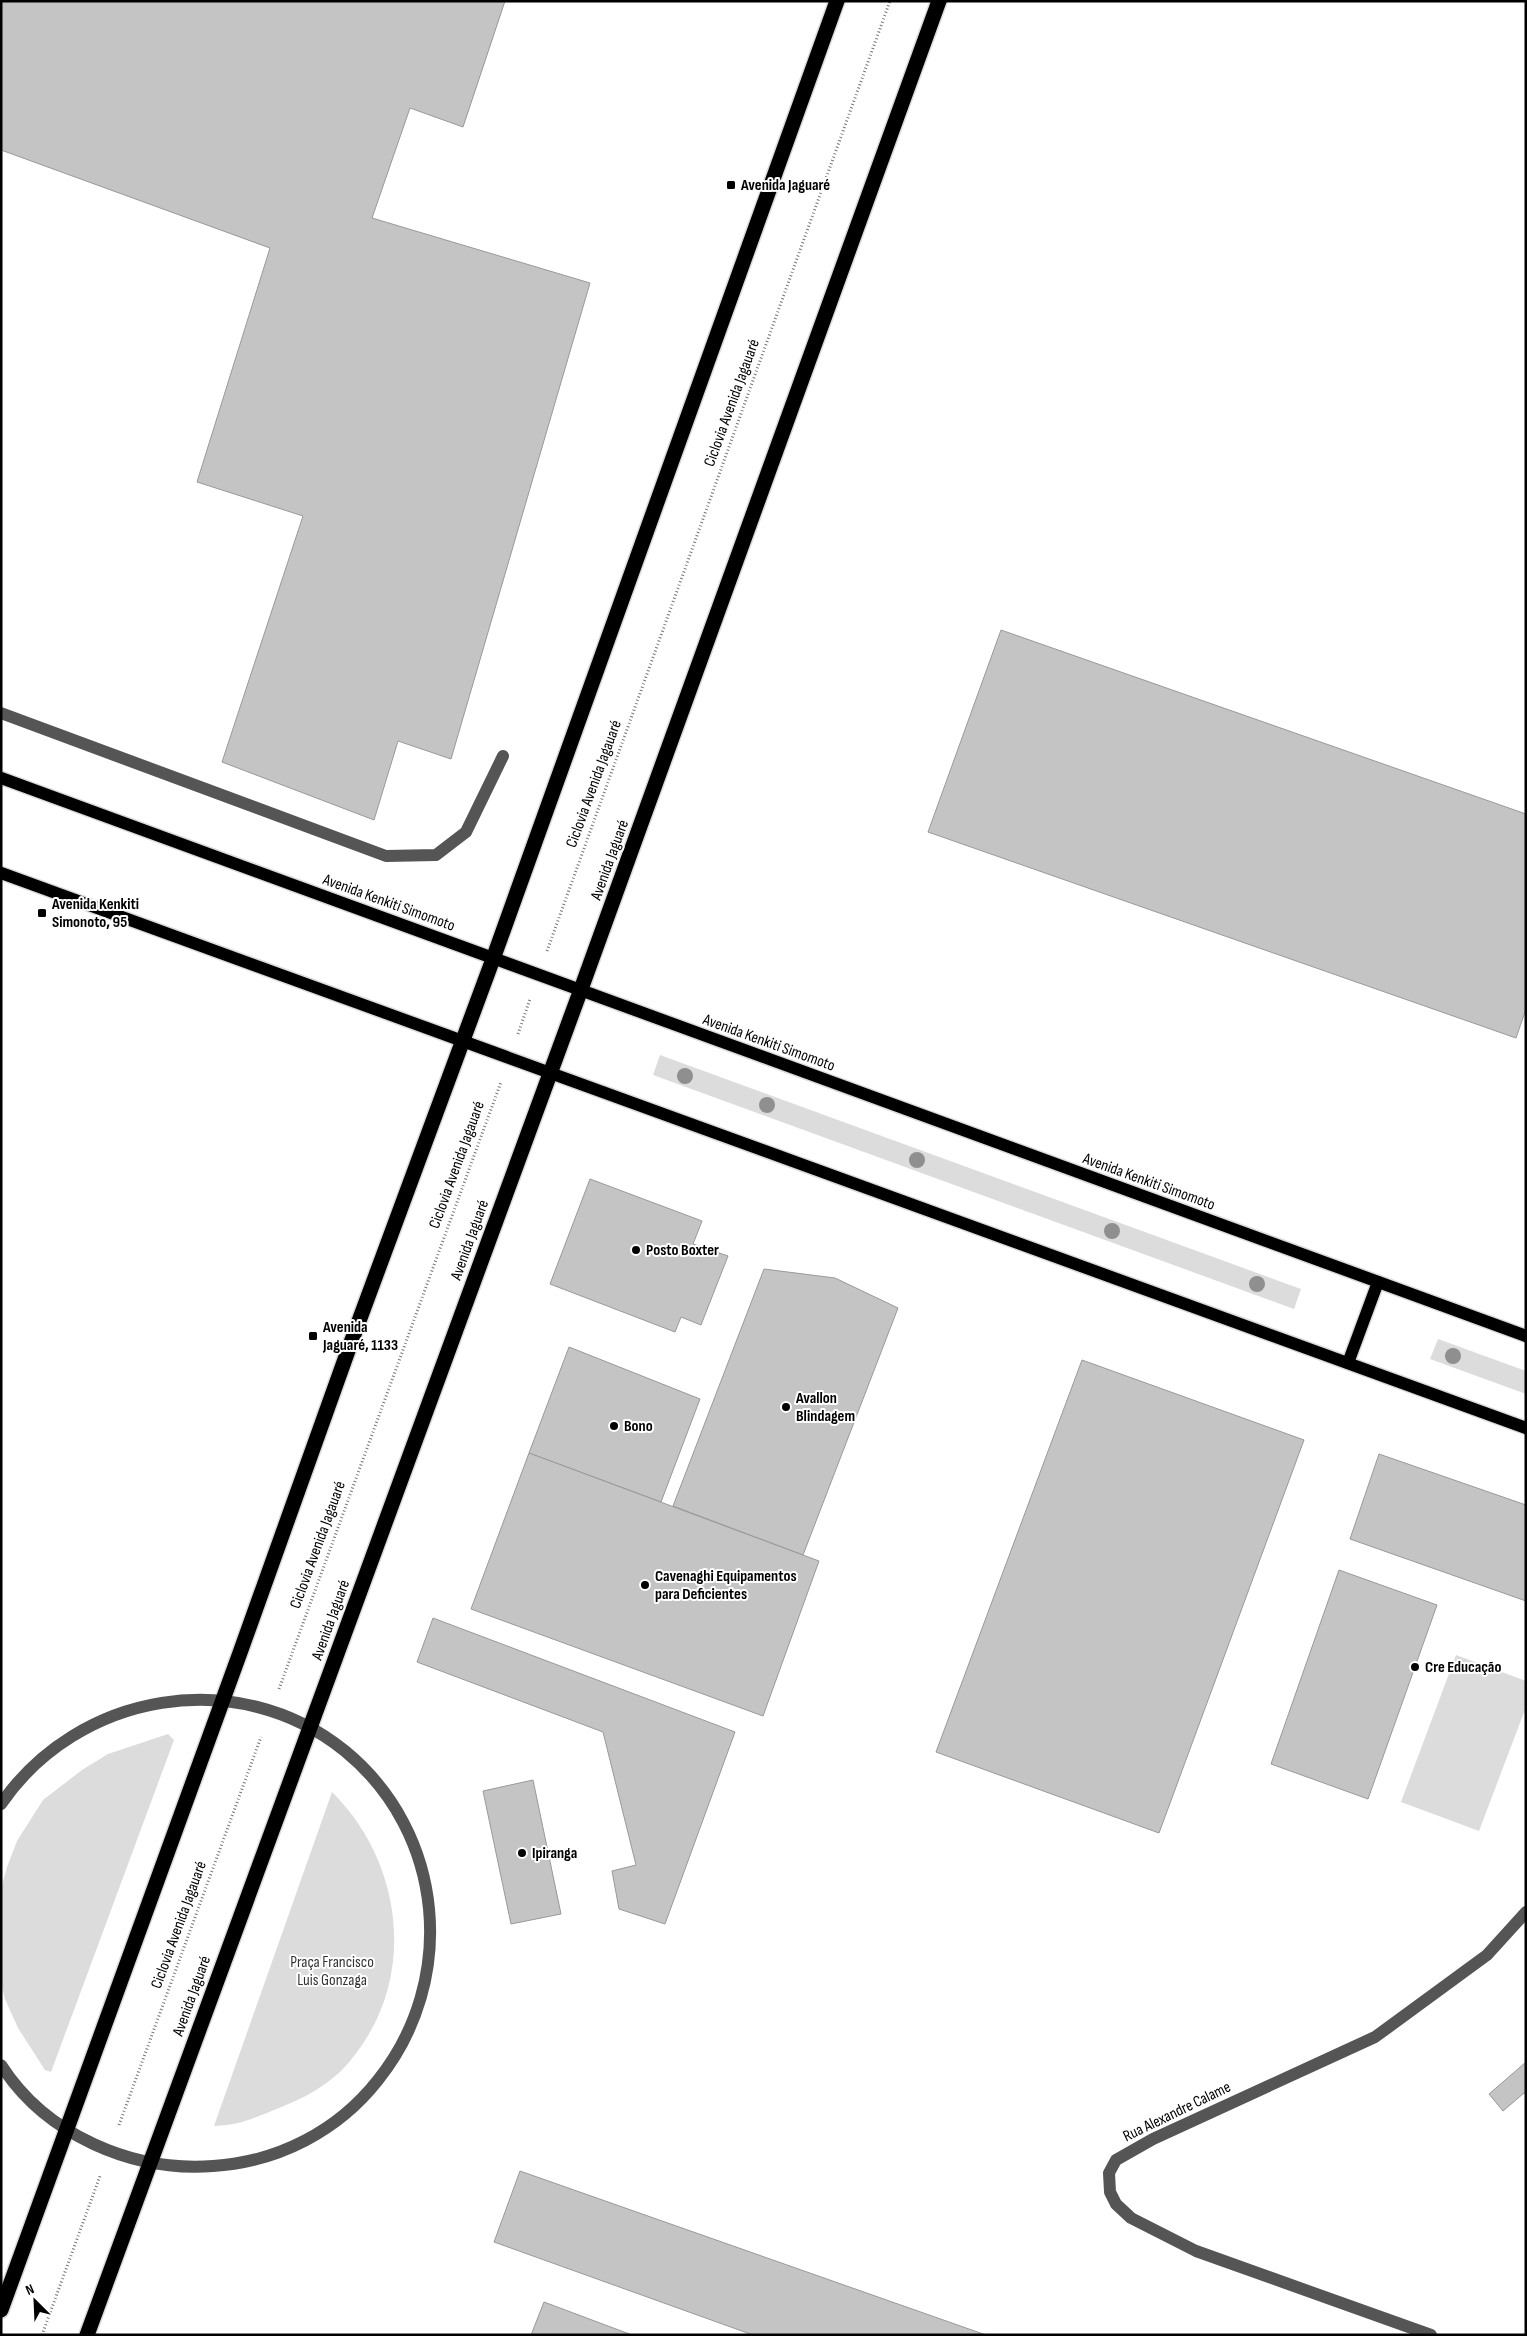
<svg xmlns="http://www.w3.org/2000/svg" width="1527" height="2336" viewBox="0 0 1527 2336" font-family="'Sofia Sans Condensed',sans-serif">
<rect width="100%" height="100%" fill="#fff"/>
<g fill="#dcdcdc">
<polygon points="660,1055 1301,1289 1294,1309 653,1075"/>
<polygon points="1438,1339 1526,1371 1526,1394 1430,1359"/>
<polygon points="1456,1655 1526,1681 1526,1707 1479,1831 1401,1802"/>
<polygon points="168,1734 174,1740 51,2072 45,2070 18,2028 5,1999 1,1983 1,1889 7,1867 17,1841 43,1800 82,1770 108,1754"/>
<path d="M332,1792C398,1857 416,1963 364,2042C355,2056 343,2071 329,2081C314,2093 296,2101 279,2108C254,2118 241,2125 214,2126Z"/>
</g>
<g fill="#c4c4c4" stroke="#999">
<polygon points="1,1 505,1 463,127 410,108 372,218 590,283 451,759 398,741 374,820 222,762 303,516 197,482 270,248 1,150"/>
<polygon points="1001,630 1526,814 1526,1009 1516,1038 928,832"/>
<polygon points="590,1179 702,1221 693,1244 728,1256 701,1325 681,1317 675,1332 550,1284"/>
<polygon points="764,1269 835,1278 898,1308 803,1555 673,1506"/>
<polygon points="569,1347 700,1399 661,1502 529,1453"/>
<polygon points="1082,1360 1304,1440 1159,1833 936,1752"/>
<polygon points="529,1453 819,1561 763,1716 471,1609"/>
<polygon points="1379,1454 1526,1505 1526,1601 1350,1539"/>
<polygon points="1339,1570 1437,1605 1368,1799 1271,1764"/>
<polygon points="433,1618 735,1732 665,1924 619,1909 612,1871 636,1865 603,1732 417,1662"/>
<polygon points="533,1780 561,1914 511,1924 483,1791"/>
<polygon points="1526,2062 1526,2094 1524,2093 1503,2111 1489,2094"/>
<polygon points="520,2171 986,2335 753,2335 494,2242"/>
<polygon points="544,2302 632,2335 531,2335"/>
</g>
<g fill="none" stroke-linecap="round" stroke-linejoin="round">
<defs>
<g id="major">
<polyline points="1,778 1526,1336"/>
<polyline points="1,873 1526,1428"/>
<polyline points="1348,1363 1378,1282"/>
</g>
<g id="highway">
<polyline points="1,2310 241,1650 349,1348 493,959 837,1"/>
<polyline points="87,2335 580,992 939,1"/>
</g>
</defs>
<use href="#major" stroke="#dbdbdb" stroke-width="15"/>
<use href="#highway" stroke="#dbdbdb" stroke-width="18"/>
<g stroke="#777" stroke-width="3" stroke-dasharray="1 2.5" stroke-linecap="butt">
<polyline points="547,951 890,1"/>
<polyline points="518,1034 530,999"/>
<polyline points="279,1689 501,1082"/>
<polyline points="119,2125 261,1737"/>
<polyline points="42,2335 100,2176"/>
</g>
<g stroke="#555" stroke-width="12">
<polyline points="1,713 386,856 436,855 466,832 503,756"/>
<path d="M1,1804C78,1692 238,1664 345,1751C445,1833 458,1980 378,2080C338,2131 278,2162 213,2166C132,2172 46,2135 1,2065"/>
<polyline points="1431,2335 1196,2251 1131,2218 1116,2204 1110,2192 1109,2173 1116,2160 1153,2139 1375,2037 1487,1955 1526,1912"/>
</g>
<use href="#major" stroke="#000" stroke-width="12"/>
<use href="#highway" stroke="#000" stroke-width="15"/>
</g>
<g fill="#8f8f8f">
<circle cx="685" cy="1076" r="8"/>
<circle cx="767" cy="1105" r="8"/>
<circle cx="917" cy="1160" r="8"/>
<circle cx="1112" cy="1231" r="8"/>
<circle cx="1257" cy="1284" r="8"/>
<circle cx="1453" cy="1356" r="8"/>
</g>
<g fill="#000" stroke="#fff" stroke-width="2">
<rect x="726" y="180" width="10" height="10" rx="2.5"/>
<rect x="37" y="908" width="10" height="10" rx="2.5"/>
<circle cx="636" cy="1250" r="5"/>
<rect x="308" y="1331" width="10" height="10" rx="2.5"/>
<circle cx="786" cy="1407" r="5"/>
<circle cx="614" cy="1426" r="5"/>
<circle cx="645" cy="1585" r="5"/>
<circle cx="1415" cy="1667" r="5"/>
<circle cx="522" cy="1853" r="5"/>
</g>
<g text-anchor="middle" dominant-baseline="central" stroke-width="4" stroke-linejoin="round" paint-order="stroke">
<g font-size="16" font-weight="bold" fill="#000" stroke="#fff" text-anchor="start">
<text x="741" y="185">Avenida Jaguaré</text>
<text x="52" y="904">Avenida Kenkiti<tspan x="52" dy="18">Simonoto, 95</tspan></text>
<text x="646" y="1250">Posto Boxter</text>
<text x="323" y="1327">Avenida<tspan x="323" dy="18">Jaguaré, 1133</tspan></text>
<text x="796" y="1398">Avallon<tspan x="796" dy="18">Blindagem</tspan></text>
<text x="624" y="1426">Bono</text>
<text x="655" y="1576">Cavenaghi Equipamentos<tspan x="655" dy="18">para Deficientes</tspan></text>
<text x="1425" y="1667">Cre Educação</text>
<text x="532" y="1853">Ipiranga</text>
</g>
<g font-size="16" fill="#000" stroke="#fff">
<text transform="translate(732 403) rotate(-70)">Ciclovia Avenida Jagauaré</text>
<text transform="translate(594 784) rotate(-70)">Ciclovia Avenida Jagauaré</text>
<text transform="translate(610 860) rotate(-70)">Avenida Jaguaré</text>
<text transform="translate(389 903) rotate(20)">Avenida Kenkiti Simomoto</text>
<text transform="translate(769 1043) rotate(20)">Avenida Kenkiti Simomoto</text>
<text transform="translate(457 1165) rotate(-70)">Ciclovia Avenida Jagauaré</text>
<text transform="translate(1149 1182) rotate(20)">Avenida Kenkiti Simomoto</text>
<text transform="translate(470 1240) rotate(-70)">Avenida Jaguaré</text>
<text transform="translate(318 1545) rotate(-70)">Ciclovia Avenida Jagauaré</text>
<text transform="translate(331 1620) rotate(-70)">Avenida Jaguaré</text>
<text transform="translate(179 1925) rotate(-70)">Ciclovia Avenida Jagauaré</text>
<text transform="translate(192 1996) rotate(-70)">Avenida Jaguaré</text>
<text transform="translate(1177 2112) rotate(-26)">Rua Alexandre Calame</text>
</g>
<g font-size="16" fill="#333" stroke="#fff">
<text x="332" y="1962">Praça Francisco<tspan x="332" dy="18">Luis Gonzaga</tspan></text>
</g>
</g>
<rect width="1527" height="2336" fill="none" stroke="#000000" stroke-width="5"/>
<g transform="translate(35 2301) rotate(336)" stroke="#ffffff" stroke-width="4" paint-order="stroke">
<path d="M0-4L9 19L0 12L-9 19Z" fill="#000000"/>
<text y="-8" font-size="14" font-weight="bold" text-anchor="middle" fill="#000000">N</text>
</g>
</svg>
